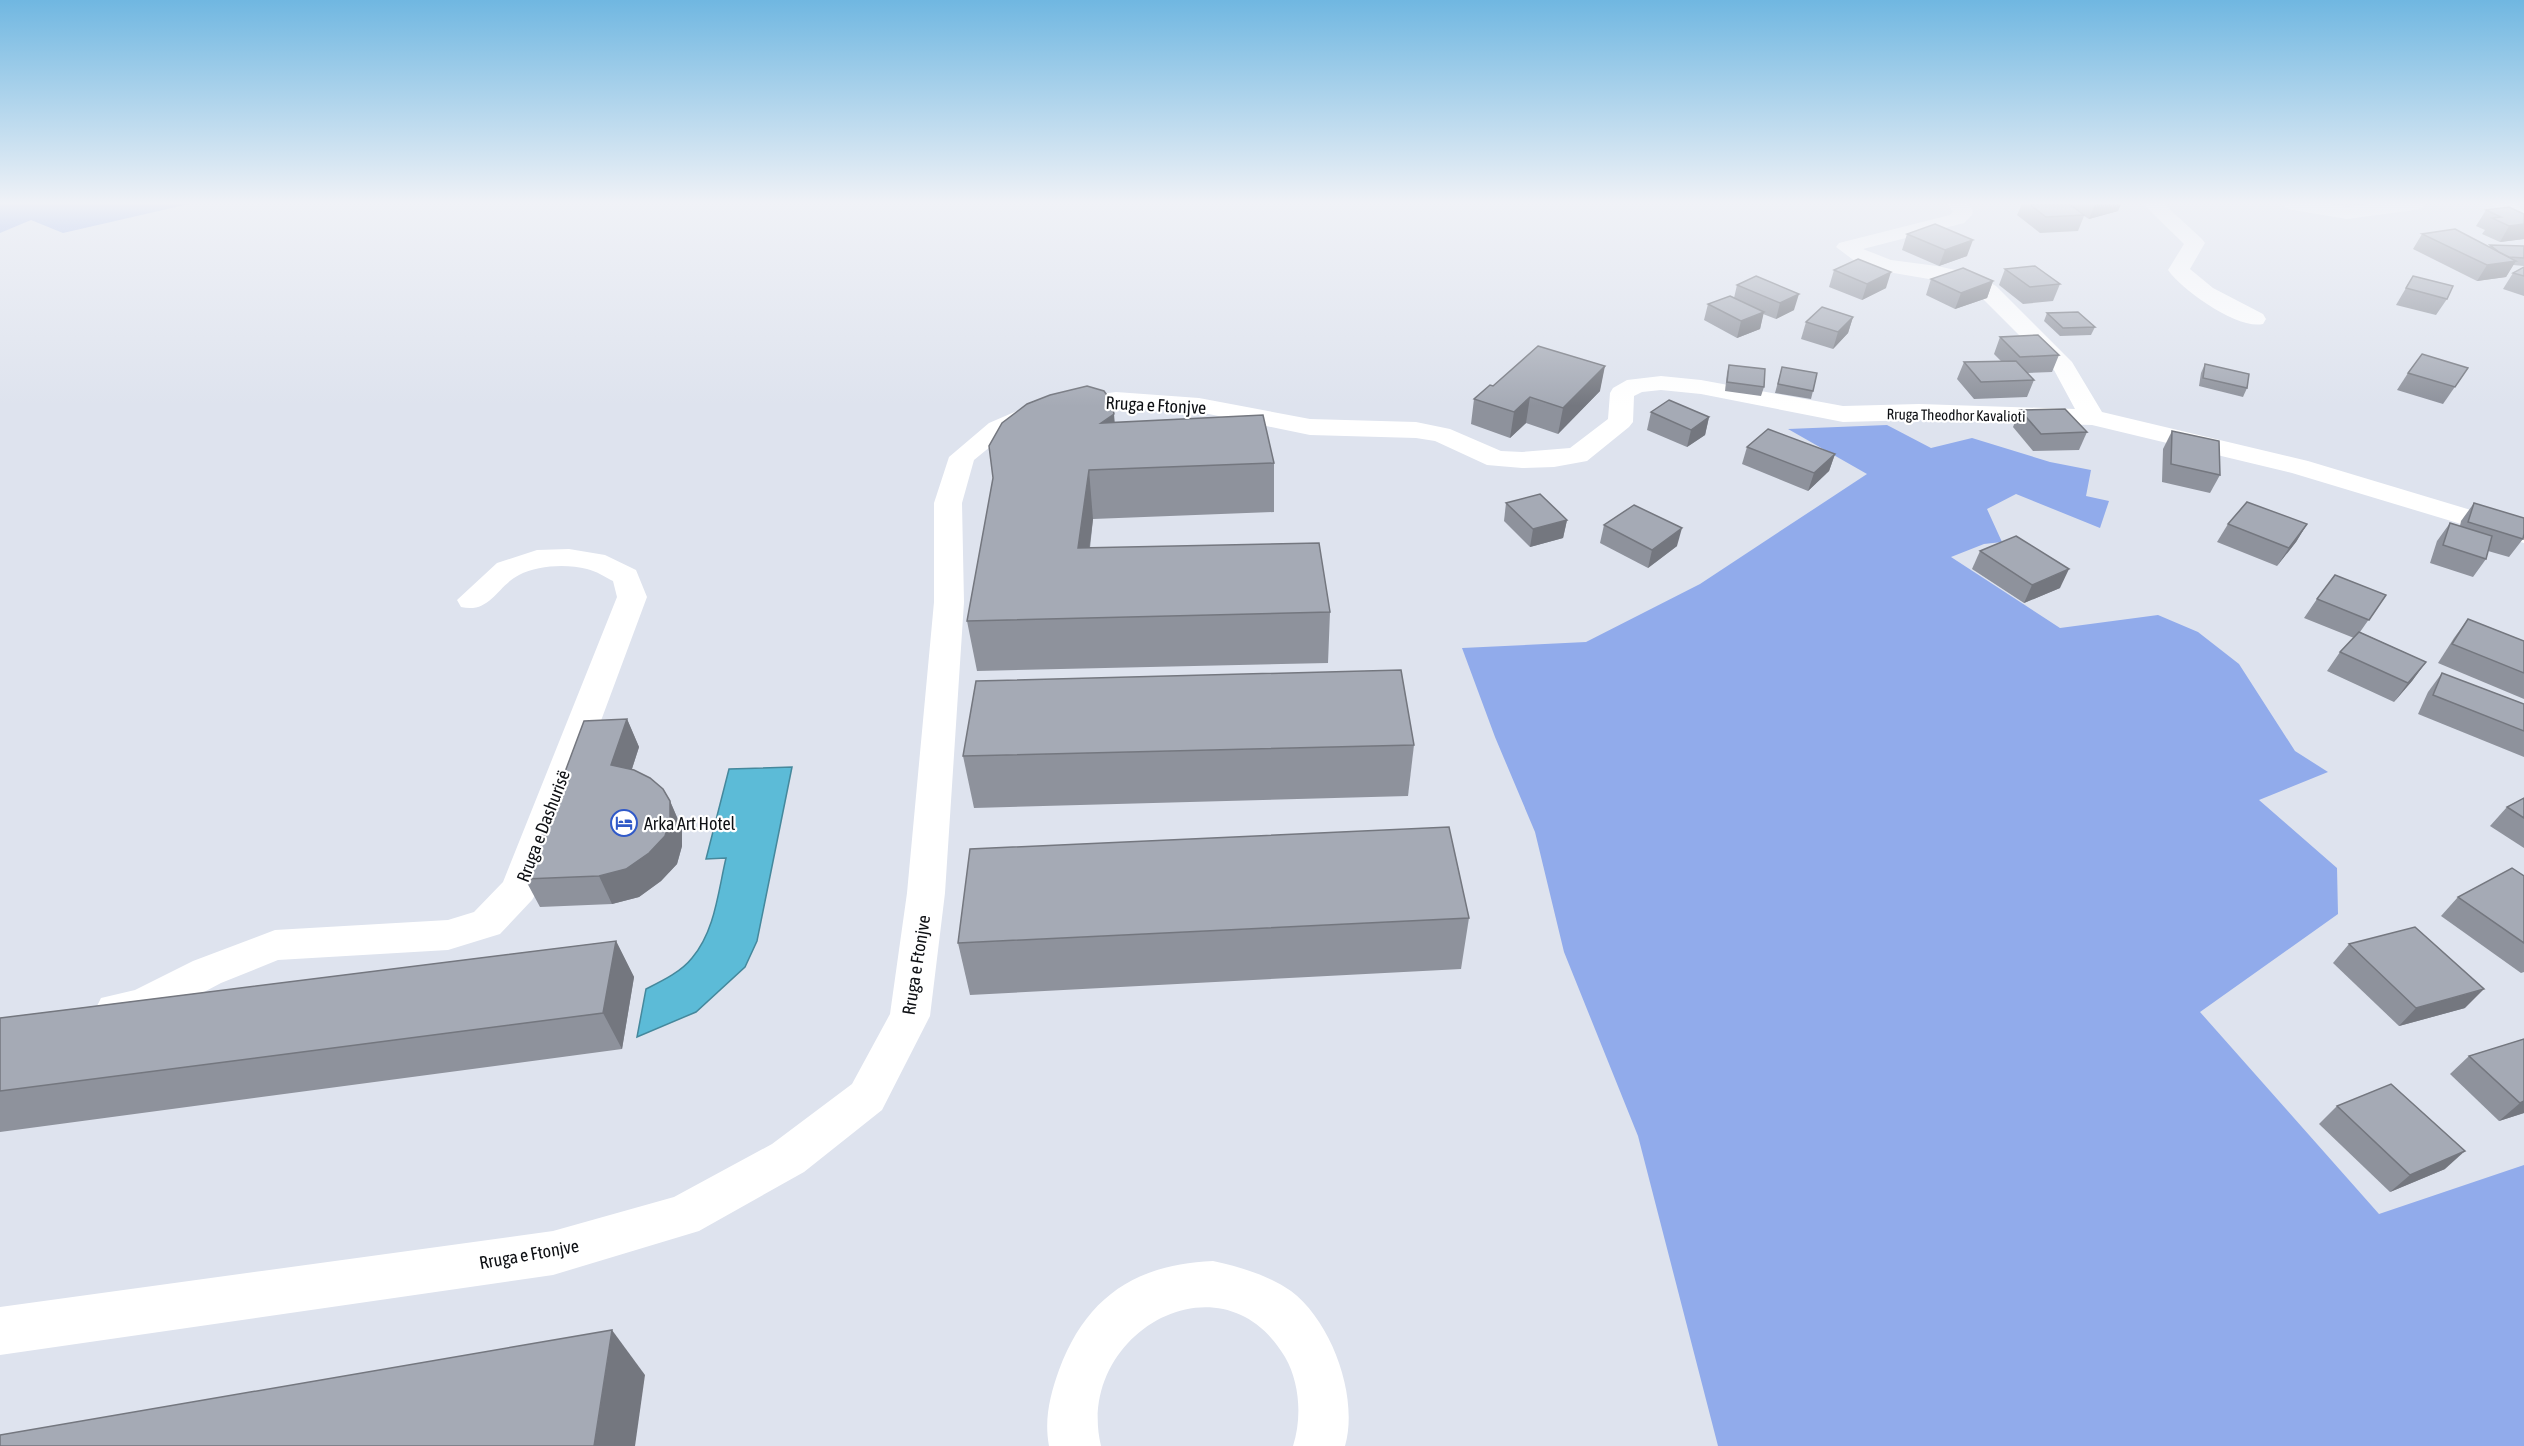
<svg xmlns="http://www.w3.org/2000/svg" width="2524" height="1446" viewBox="0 0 2524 1446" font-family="'Asap Condensed',sans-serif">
<rect width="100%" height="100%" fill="#dee3ee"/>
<g fill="#91abeb">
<polygon points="0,204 189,204 63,233 31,220 0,233"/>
<polygon points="1887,425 1931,448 1972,438 2050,462 2091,470 2086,496 2109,501 2100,528 2016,494 1987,509 2002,542 1984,544 1951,557 2060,628 2158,615 2198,632 2239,664 2295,751 2328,772 2259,800 2337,868 2338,914 2200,1012 2379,1214 2524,1165 2524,1446 1718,1446 1638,1136 1564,952 1535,832 1495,737 1462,648 1586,642 1700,584 1867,474 1788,429"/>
</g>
<path fill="#5cbbd7" stroke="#45889c" stroke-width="1.5" d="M792,767L757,941L745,967L696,1012L637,1037L646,989C662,981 681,972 692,958C715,931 718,892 726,858L706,859L729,769Z"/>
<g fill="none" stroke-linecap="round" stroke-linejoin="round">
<g fill="#fff" fill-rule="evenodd">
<polygon points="1947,204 1968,204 1973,210 1972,215 1964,223 1863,249 1891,260 1937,266 1974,274 1996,286 2072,362 2102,412 2308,461 2524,526 2524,543 2292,473 2092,425 1919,420 1843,422 1701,394 1661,390 1642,392 1634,396 1633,422 1629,427 1587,461 1554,467 1522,468 1487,465 1435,441 1416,438 1310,435 1199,412 1116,406 1044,417 1007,433 974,460 962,503 964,602 945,893 930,1016 882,1110 804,1172 699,1231 553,1275 0,1355 0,1307 553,1231 674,1197 772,1144 852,1084 890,1014 907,893 934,602 934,503 949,457 989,423 1038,402 1116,392 1199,398 1310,419 1416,422 1450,429 1501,451 1522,452 1570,448 1608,419 1610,393 1613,388 1627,380 1661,376 1701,380 1843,406 1919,404 2075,409 2054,370 1980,296 1958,284 1888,272 1856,262 1836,247 1839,243 1950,215 1953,211"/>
<path d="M2143,204H2164L2202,239L2205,243L2190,269L2213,288L2263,314L2266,319L2263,324C2238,330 2182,290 2168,270L2184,244Z"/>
<polygon points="2283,204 2328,204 2347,207 2371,204 2425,204 2422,208 2415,210 2347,219 2293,210 2286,208"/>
<polygon points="2492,204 2515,204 2524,211 2524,226 2517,224"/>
<path d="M569,549L605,555L636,570L647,597L538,890L532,900L500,934L448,950L278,960L221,983L155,1018L115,1027L101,1022L95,1010L101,998L135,990L193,961L275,930L448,920L474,912L503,882L617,597L613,581C605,577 596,571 587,569C567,564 538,565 519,575C497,586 490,614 461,607L457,600L497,563L537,550Z"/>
<path d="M1213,1261C1240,1267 1268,1275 1291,1291C1332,1322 1359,1397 1345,1446H1293C1302,1418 1300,1383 1285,1357C1221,1249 1074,1335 1101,1446H1049C1044,1419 1050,1395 1059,1370C1086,1297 1136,1264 1213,1261Z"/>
</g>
</g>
<g fill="#8e929c">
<polygon points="2022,204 2121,204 2118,211 2089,219 2084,216 2078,231 2040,233 2017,215"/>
<polygon points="2486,210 2524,214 2524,239 2500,242 2482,234 2485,230 2476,226"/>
<polygon points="1907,234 1967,256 1939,266 1902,250"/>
<polygon points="2422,234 2489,247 2490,245 2524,246 2524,266 2513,265 2506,277 2477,281 2413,249"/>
<polygon points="2524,267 2524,296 2503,289 2513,273"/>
<polygon points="2005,269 2060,284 2053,301 2023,304 1999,285"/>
<polygon points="1834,270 1886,288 1862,300 1829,287"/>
<polygon points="1756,276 1794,310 1776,319 1763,314 1760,329 1737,338 1704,320 1708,304 1734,298 1737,285"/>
<polygon points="2413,276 2447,299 2436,315 2396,305"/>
<polygon points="1931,279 1993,281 1987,298 1955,309 1926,295"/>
<polygon points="2047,313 2095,327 2091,335 2060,336 2044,321"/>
<polygon points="1853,317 1848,333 1833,349 1801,339 1806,322"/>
<polygon points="2000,337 2059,355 2052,372 2027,373 2034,380 2027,397 1974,399 1957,379 1964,362 2001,361 1994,354"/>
<polygon points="2205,364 2247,388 2243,397 2199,386 2201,373"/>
<polygon points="1729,365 1764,387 1761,396 1725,391 1727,373"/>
<polygon points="1782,367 1813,391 1811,399 1775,393"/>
<polygon points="2468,368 2443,404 2397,390 2408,373"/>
<polygon points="1493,386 1600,391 1558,434 1526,423 1510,438 1471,424 1474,399"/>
<polygon points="2020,410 2087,432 2079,450 2033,451 2013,427"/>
<polygon points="1651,412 1709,417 1705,435 1687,447 1647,430"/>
<polygon points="1115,422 1274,463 1274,512 1093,519 1090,548 1330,612 1328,663 977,671 967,621 993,478"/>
<polygon points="2172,431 2220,475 2210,493 2162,482 2163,449"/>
<polygon points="1747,447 1835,454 1829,471 1808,491 1742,464"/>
<polygon points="1506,503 1567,520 1563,538 1530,547 1504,521"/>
<polygon points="2474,503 2523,539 2509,557 2488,551 2486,559 2473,577 2430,563 2437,541 2450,523 2460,526 2461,521"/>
<polygon points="2228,524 2307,524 2296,542 2277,566 2217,542"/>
<polygon points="1604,525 1677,546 1648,568 1600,543"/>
<polygon points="1980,551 2060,588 2024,603 1972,569"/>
<polygon points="2386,595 2360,632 2426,662 2412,681 2394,702 2327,671 2340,652 2354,638 2304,618 2317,599"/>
<polygon points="2468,619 2524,641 2524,699 2438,663 2454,638"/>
<polygon points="2442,673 2524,704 2524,757 2418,714 2428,692"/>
<polygon points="627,719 639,747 632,769 670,801 682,829 682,846 677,864 661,881 639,897 612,904 540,907 525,879"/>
<polygon points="1414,745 1408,796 974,808 963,756"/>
<polygon points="2524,798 2524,848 2490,826 2507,807"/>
<polygon points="2524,876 2524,972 2521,973 2441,916 2458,897"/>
<polygon points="1469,918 1461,969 970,995 958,943"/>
<polygon points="616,941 634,977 622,1049 0,1132 0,1018"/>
<polygon points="2349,944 2465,1008 2399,1026 2333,963"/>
<polygon points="2524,1039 2524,1113 2499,1121 2450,1074 2469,1056"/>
<polygon points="2337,1106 2445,1169 2390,1192 2319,1124"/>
</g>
<g fill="#74777f">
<polygon points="2095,204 2121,204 2118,211 2089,219"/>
<polygon points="2524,224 2524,239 2500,242 2509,226"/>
<polygon points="1973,240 1967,256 1939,266 1945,250"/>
<polygon points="2516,261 2506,277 2477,281 2487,265"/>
<polygon points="1891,272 1886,288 1862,300 1867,284"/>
<polygon points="1993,281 1987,298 1955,309 1961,293"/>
<polygon points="1799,294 1794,310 1776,319 1780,303"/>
<polygon points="1764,312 1760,329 1737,338 1741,321"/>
<polygon points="1853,317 1848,333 1833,349 1838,332"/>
<polygon points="1605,366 1600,391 1558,434 1563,408"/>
<polygon points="1530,397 1526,423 1510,438 1514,412"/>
<polygon points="1114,414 1118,461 1101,423"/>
<polygon points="1709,417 1705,435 1687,447 1691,430"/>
<polygon points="1835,454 1829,471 1808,491 1814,473"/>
<polygon points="1089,470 1093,519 1083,598 1078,548"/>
<polygon points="1567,520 1563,538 1530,547 1533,529"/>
<polygon points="2307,524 2296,542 2277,566 2289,548"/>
<polygon points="1682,528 1677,546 1648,568 1652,550"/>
<polygon points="2069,569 2060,588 2024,603 2032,585"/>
<polygon points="2426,662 2412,681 2394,702 2408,683"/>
<polygon points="627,719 639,747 624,793 611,765"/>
<polygon points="670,801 682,829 682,846 677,864 661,881 639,897 612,904 599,876"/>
<polygon points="616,941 634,977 622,1049 603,1013"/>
<polygon points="2484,989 2465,1008 2399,1026 2416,1008"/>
<polygon points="2524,1101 2524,1113 2499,1121 2520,1103"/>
<polygon points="2465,1151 2445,1169 2390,1192 2410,1175"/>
<polygon points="612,1330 645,1375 635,1446 594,1446"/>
</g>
<g fill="#a5aab5" stroke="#74777f" stroke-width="1.5">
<polygon points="2029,204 2069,204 2084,215 2046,217"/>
<polygon points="2509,207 2524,214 2524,224 2509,226 2492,218 2501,217 2486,210"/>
<polygon points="1935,224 1973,240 1945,250 1907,234"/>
<polygon points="2455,229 2516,261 2487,265 2422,234"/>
<polygon points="2490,245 2524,246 2524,258 2509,257 2499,252"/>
<polygon points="1858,259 1891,272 1867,284 1834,270"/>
<polygon points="2035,266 2060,284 2030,287 2005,269"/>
<polygon points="2524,267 2524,276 2513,273"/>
<polygon points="1963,268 1993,281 1961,293 1931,279"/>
<polygon points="1756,276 1799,294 1780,303 1737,285"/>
<polygon points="2413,276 2453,286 2447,299 2406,288"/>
<polygon points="1730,296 1764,312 1741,321 1708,304"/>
<polygon points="1822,307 1853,317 1838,332 1806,322"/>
<polygon points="2078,312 2095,327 2063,328 2047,313"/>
<polygon points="2038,335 2059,355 2020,357 2000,337"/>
<polygon points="1538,346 1605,366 1563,408 1530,397 1514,412 1474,399 1490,385 1493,386"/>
<polygon points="2422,354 2468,368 2455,387 2408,373"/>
<polygon points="2016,361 2034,380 1981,382 1964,362"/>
<polygon points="2205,364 2249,374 2247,388 2203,378"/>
<polygon points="1729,365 1765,369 1764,387 1727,382"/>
<polygon points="1782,367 1817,373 1813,391 1778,384"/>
<polygon points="1087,386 1104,391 1111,401 1114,414 1101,423 1263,415 1274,463 1089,470 1078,548 1319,543 1330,612 967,621 993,478 989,446 1002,423 1027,404 1050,395"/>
<polygon points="1669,400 1709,417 1691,430 1651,412"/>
<polygon points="2065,409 2087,432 2041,434 2020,410"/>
<polygon points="1768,429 1835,454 1814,473 1747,447"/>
<polygon points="2172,431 2219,441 2220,475 2171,464"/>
<polygon points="1540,494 1567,520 1533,529 1506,503"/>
<polygon points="2247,502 2307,524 2289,548 2228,524"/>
<polygon points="2474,503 2524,518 2524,534 2523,539 2468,522"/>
<polygon points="1634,505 1682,528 1652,550 1604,525"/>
<polygon points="2450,523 2492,536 2486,559 2443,545"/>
<polygon points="2016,536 2069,569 2032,585 1980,551"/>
<polygon points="2335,575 2386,595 2369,620 2317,599"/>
<polygon points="2468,619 2524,641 2524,673 2452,644"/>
<polygon points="2359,632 2426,662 2408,683 2340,652"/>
<polygon points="1401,670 1414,745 963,756 976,681"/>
<polygon points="2442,673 2524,704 2524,731 2433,695"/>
<polygon points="627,719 611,765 634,770 650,778 663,789 670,801 670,818 665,836 649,853 626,869 599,876 525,879 584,721"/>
<polygon points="2524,798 2524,818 2507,807"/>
<polygon points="1449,827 1469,918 958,943 970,849"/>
<polygon points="2512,868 2524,876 2524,943 2458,897"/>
<polygon points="2415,927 2484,989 2416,1008 2349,944"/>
<polygon points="616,941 603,1013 0,1091 0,1018 81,1008"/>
<polygon points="2524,1039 2524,1101 2520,1103 2469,1056"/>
<polygon points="2391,1084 2465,1151 2410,1175 2337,1106"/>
<polygon points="612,1330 594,1446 0,1446 0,1435"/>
</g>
<linearGradient id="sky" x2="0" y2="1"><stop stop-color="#70b7e1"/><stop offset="0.5" stop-color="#f0f2f7"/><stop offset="1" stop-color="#f0f2f7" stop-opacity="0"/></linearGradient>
<rect width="2524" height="406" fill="url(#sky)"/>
<defs>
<symbol id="hotel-ring" viewBox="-11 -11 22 22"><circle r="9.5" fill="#fff" stroke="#3059c8" stroke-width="1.5"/><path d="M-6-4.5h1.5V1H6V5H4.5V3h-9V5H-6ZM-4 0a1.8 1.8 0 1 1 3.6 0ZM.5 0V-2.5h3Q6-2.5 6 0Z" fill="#3059c8"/></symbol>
</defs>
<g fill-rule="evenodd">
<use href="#hotel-ring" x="609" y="808" width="30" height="30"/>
</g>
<g text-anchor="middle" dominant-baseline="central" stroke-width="4.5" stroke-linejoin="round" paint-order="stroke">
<g font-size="15" fill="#0e1014" stroke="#fff">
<text transform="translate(1956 415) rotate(1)">Rruga Theodhor Kavalioti</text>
</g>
<g font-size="18" fill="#0e1014" stroke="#fff">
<text transform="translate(1156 405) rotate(3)">Rruga e Ftonjve</text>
<text transform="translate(543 826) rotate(-69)">Rruga e Dashurisë</text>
<text transform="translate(916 965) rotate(-81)">Rruga e Ftonjve</text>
<text transform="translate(529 1254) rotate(-10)">Rruga e Ftonjve</text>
</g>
<g font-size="18" fill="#0e1014" stroke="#fff" text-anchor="start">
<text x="644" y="823">Arka Art Hotel</text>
</g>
</g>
</svg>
